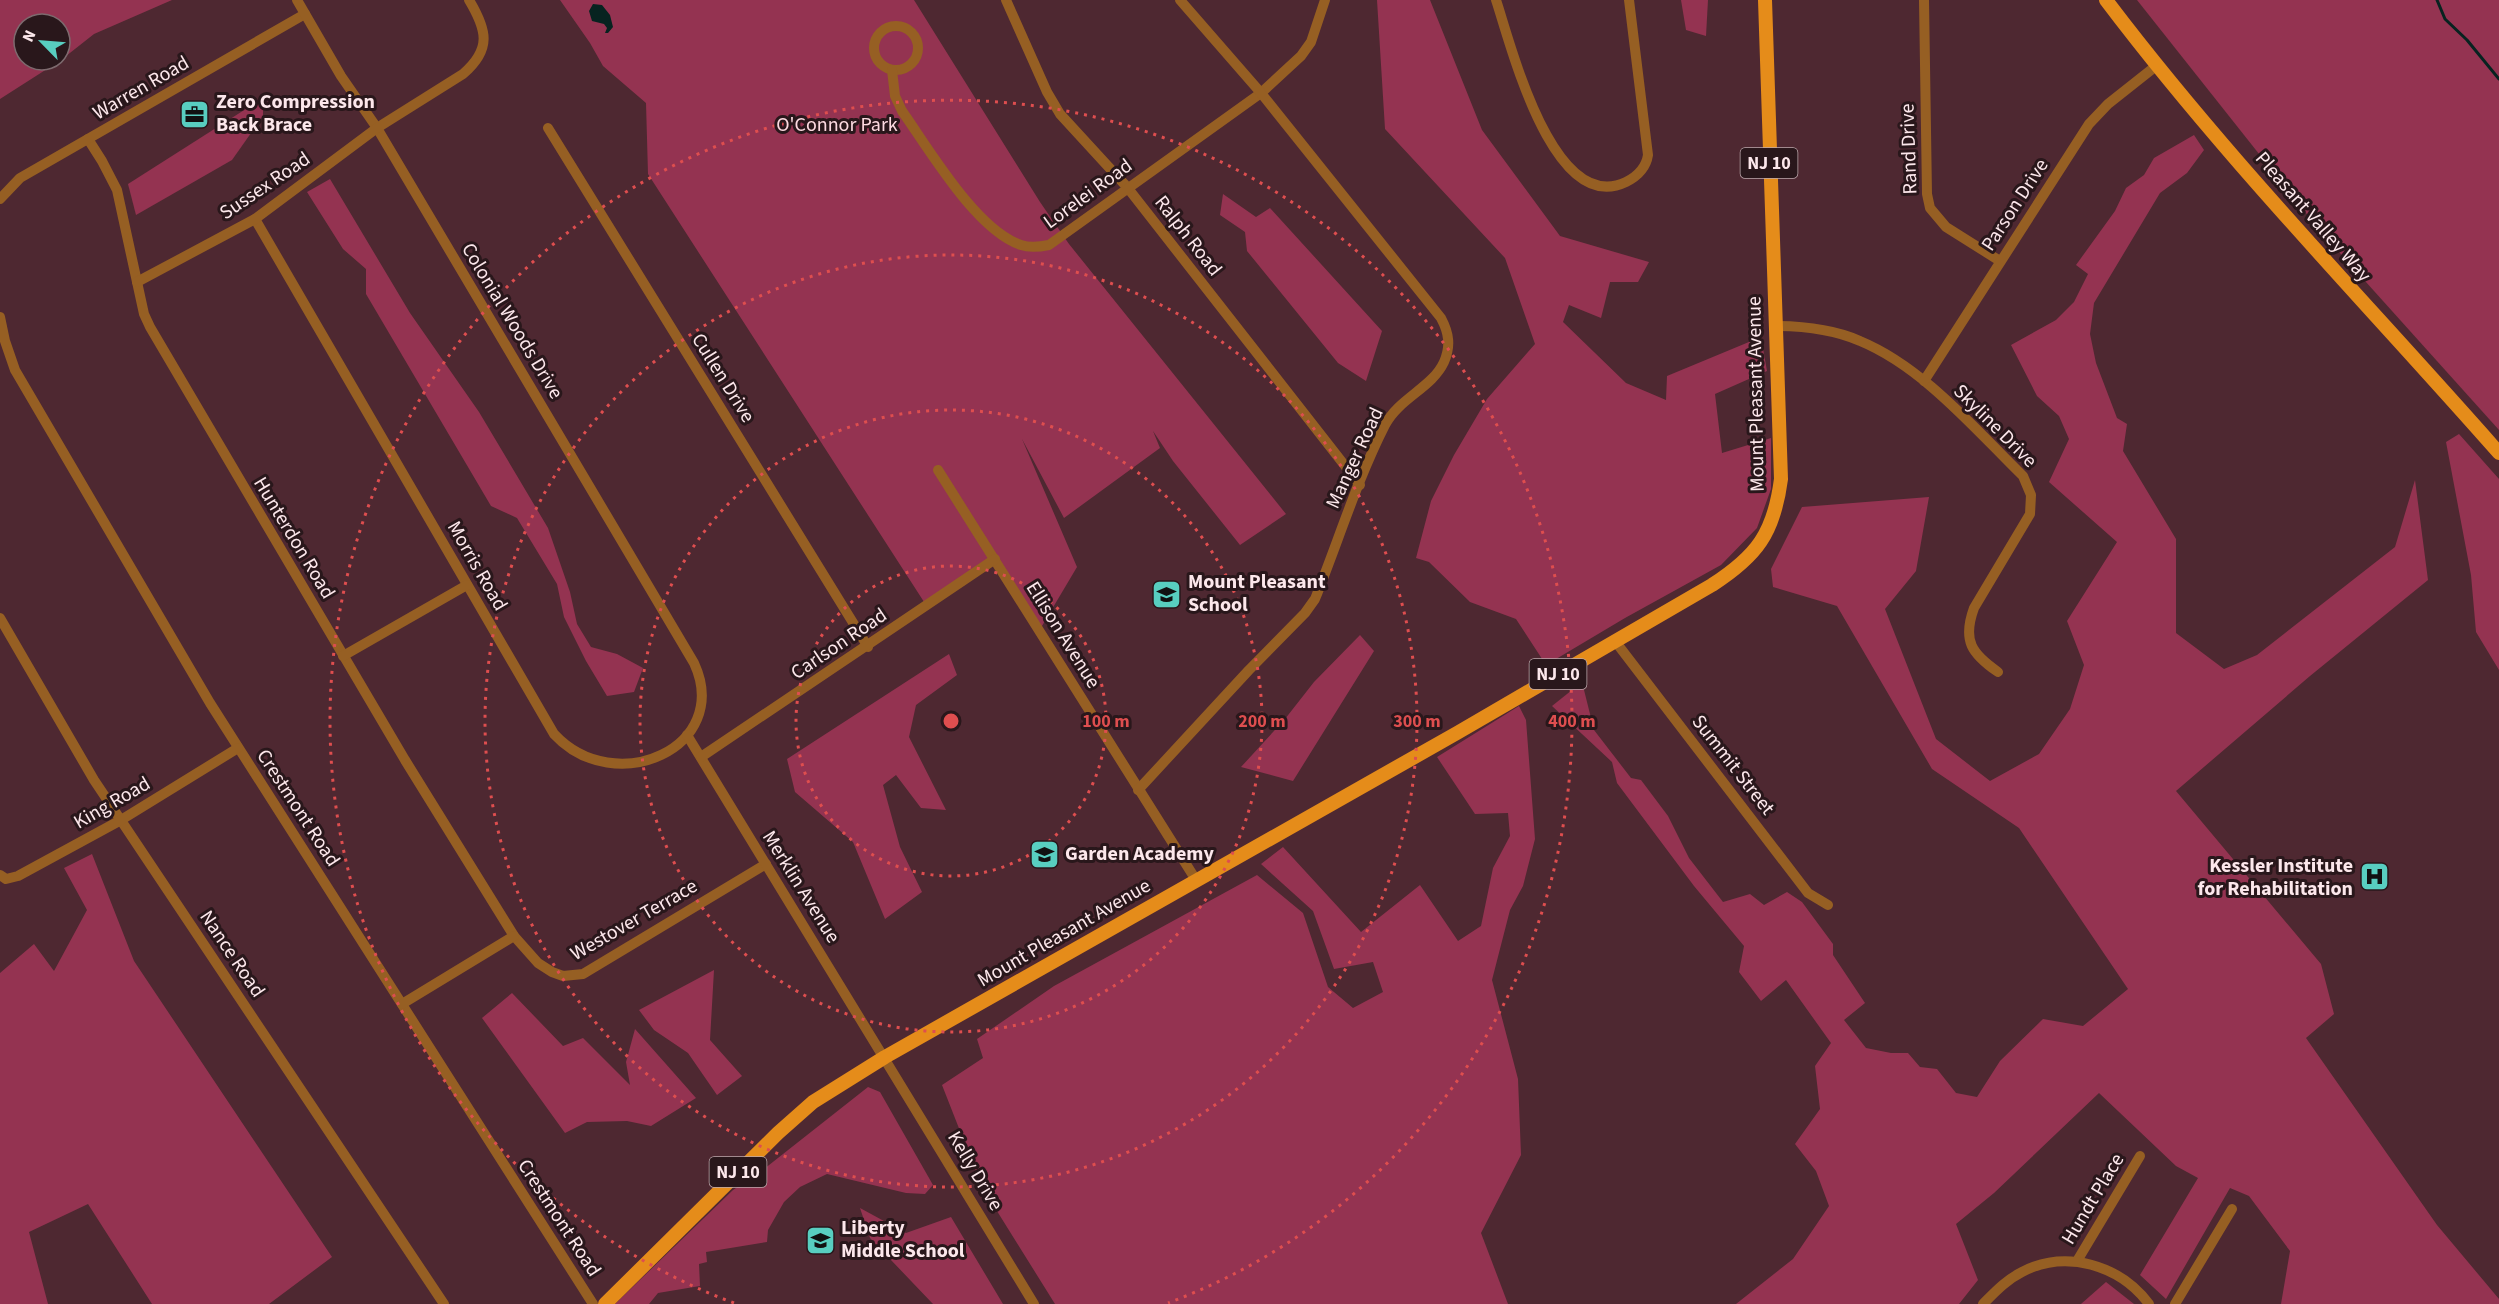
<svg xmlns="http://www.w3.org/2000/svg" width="2499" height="1304" viewBox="0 0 2499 1304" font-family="'Source Sans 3',sans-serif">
<rect width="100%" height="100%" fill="#4e2831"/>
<g fill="#943351" fill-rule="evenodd">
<path d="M0,0H172L94,34L61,60L0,99ZM24,24H60V60H24Z"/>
<polygon points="560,0 914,0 1040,202 1069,244 1286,514 1240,545 1173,461 1153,431 1160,448 1064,518 1022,439 1077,567 1039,631 995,560 926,605 648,174 646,103 603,66 590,43"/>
<polygon points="1377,0 1430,0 1482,130 1560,236 1649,262 1638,282 1610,282 1601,318 1569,305 1563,322 1626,383 1666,400 1667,376 1761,337 1767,371 1715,394 1722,453 1771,438 1771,489 1757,528 1721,565 1625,618 1546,665 1516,619 1470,602 1429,562 1416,558 1431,501 1454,455 1487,399 1535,344 1505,258 1385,129"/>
<polygon points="1681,0 1708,0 1706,36 1686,30"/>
<polygon points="2137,0 2499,0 2499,430 2321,232"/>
<polygon points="263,98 263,116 232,160 136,215 128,184"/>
<polygon points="2194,135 2204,150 2187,173 2160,193 2094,303 2090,334 2096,363 2117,418 2127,424 2123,451 2176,539 2176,633 2224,669 2257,655 2395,547 2415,480 2428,580 2310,676 2176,791 2321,964 2334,1014 2306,1038 2437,1225 2499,1299 2499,1304 2281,1304 2290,1251 2249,1196 2230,1188 2166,1299 2140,1275 2198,1178 2176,1166 2099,1093 1994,1193 1956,1224 1978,1280 1959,1304 1736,1304 1793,1259 1829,1206 1816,1171 1795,1144 1820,1109 1815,1066 1831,1043 1786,980 1761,1001 1739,972 1744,946 1694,886 1617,783 1612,762 1552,706 1582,682 1594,730 1631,778 1641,780 1668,816 1689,858 1723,902 1750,894 1764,905 1787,892 1802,902 1833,944 1833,955 1865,1003 1844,1020 1866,1048 1891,1053 1908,1053 1920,1067 1937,1069 1956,1093 1977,1097 2000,1061 2043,1019 2083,1026 2128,989 2019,828 1932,769 1837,606 1773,587 1771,569 1802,507 1929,497 1916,571 1885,609 1936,739 1990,781 2039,754 2070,709 2084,665 2067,621 2117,542 2049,482 2069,439 2059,416 2037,396 2011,345 2056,320 2074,302 2088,274 2076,265 2115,211 2126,188 2144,175 2154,158"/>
<polygon points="330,179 410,313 479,412 548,528 570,592 577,624 591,647 617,654 643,668 634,692 607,696 586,661 564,617 557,584 517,518 491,506 366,294 366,269 343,249 307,192"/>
<polygon points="1223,194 1256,217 1270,208 1382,331 1366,381 1338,363 1247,251 1245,232 1220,215"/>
<polygon points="2459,434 2499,479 2499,670 2476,632 2471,575 2446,442"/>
<polygon points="1360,635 1374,651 1293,781 1241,767 1285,719 1314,682"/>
<polygon points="949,654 957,675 916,705 909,737 946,810 921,808 896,775 883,785 900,847 922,892 885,919 853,842 795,792 787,759"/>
<polygon points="1519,706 1526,720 1535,839 1523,886 1510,910 1492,980 1518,1079 1521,1155 1481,1233 1508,1304 1055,1304 982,1187 942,1085 983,1058 977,1039 1054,986 1257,875 1303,913 1328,987 1353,1008 1383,992 1373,962 1334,969 1313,911 1261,864 1283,847 1361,932 1420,885 1458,941 1481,926 1493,868 1510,836 1508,813 1475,814 1437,757"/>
<polygon points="92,854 134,961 332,1257 269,1304 152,1304 88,1204 29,1232 48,1304 0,1304 0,973 34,944 54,971 87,910 64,868"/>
<polygon points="714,970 710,1040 742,1076 717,1095 688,1053 654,1030 639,1010"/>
<polygon points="512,993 563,1046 583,1038 630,1085 626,1062 635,1029 696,1098 651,1126 627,1121 587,1122 565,1133 482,1018"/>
<polygon points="868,1087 880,1092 933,1185 925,1194 906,1193 827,1174 800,1187 784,1202 768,1230 767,1242 706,1252 707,1262 699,1264 700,1286 658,1293 649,1304 615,1304 733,1190 764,1169"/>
<polygon points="860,1208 906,1233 951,1217 1003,1304 933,1304 870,1238"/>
<polygon points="2106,1282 2134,1304 2081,1304"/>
</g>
<polygon fill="#072320" points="593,4 602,5 610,15 613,27 608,33 605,33 607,28 604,24 592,21 589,11"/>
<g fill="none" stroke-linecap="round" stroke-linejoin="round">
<polyline stroke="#072320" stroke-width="3" points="2437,0 2445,19 2467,40 2499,79"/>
<g stroke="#965f23" stroke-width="10">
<polyline points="1006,0 1047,92 1060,114 1127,187 1360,485"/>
<path d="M1496,0C1511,45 1553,217 1626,182C1638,176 1646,168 1648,155L1629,0"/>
<polyline points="1924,0 1927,194 1930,208 1946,227 2000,261"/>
<circle cx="896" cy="48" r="22"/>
<path d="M892,70L895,96L902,111C929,149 976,230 1021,245C1030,248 1039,247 1049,245L1261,93L1301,56L1311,42L1325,0"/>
<polyline points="548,128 868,647"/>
<polyline points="88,139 102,161 117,190 144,314 150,327 405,760 514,936 538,963 552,972 563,976 583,974 766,864"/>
<polyline points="0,199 20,178 305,14"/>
<path d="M255,219L554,734C615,800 733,747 694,663L377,128L341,76L297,0"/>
<path d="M137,282L255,219L377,128L463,74C492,49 487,30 469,0"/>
<polyline points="0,317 5,341 15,370 210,703 593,1304"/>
<path d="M1774,326C1804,326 1833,329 1860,341C1923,367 1975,429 2023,476L2031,495L2030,514L1974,608C1962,641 1972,654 1998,672"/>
<polyline points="1924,381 2089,124 2108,104 2156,66"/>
<polyline points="938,470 1196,880"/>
<polyline points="0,618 94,780 444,1304"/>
<polyline points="1615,641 1808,893 1828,905"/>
<polyline points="343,656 467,585"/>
<polyline points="687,735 1034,1304"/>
<polyline points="701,757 995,559"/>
<path d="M1138,790L1249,670L1305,613L1315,599C1338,542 1357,480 1385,425C1399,398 1432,388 1444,362C1451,346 1449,333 1441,318L1261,93L1180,0"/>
<polyline points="0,875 6,879 18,876 121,820 238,748"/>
<polyline points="402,1004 514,936"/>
<polyline points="2077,1261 2140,1156"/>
<path d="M1983,1304C1995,1292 2006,1280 2022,1272C2066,1249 2120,1265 2149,1304"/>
<polyline points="2175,1304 2232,1209"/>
</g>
<g stroke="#e58c1a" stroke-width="14">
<path d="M2106,0C2227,160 2367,303 2499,453"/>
<path d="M605,1304L778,1133L813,1102L885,1057L1457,733L1712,585C1757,556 1774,533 1781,479L1765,0"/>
</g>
</g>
<g fill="none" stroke="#de4e4f" stroke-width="3" stroke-dasharray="3 6">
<circle cx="951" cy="721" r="155"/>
<circle cx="951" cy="721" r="311"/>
<circle cx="951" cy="721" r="466"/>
<path d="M734 1303A621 621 0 1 1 1168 1303"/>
</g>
<defs>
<symbol id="office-square" viewBox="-11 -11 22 22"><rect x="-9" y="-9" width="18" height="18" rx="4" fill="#58cec0" stroke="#29171b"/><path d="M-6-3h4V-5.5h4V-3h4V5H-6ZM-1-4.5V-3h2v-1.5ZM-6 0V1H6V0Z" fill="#111"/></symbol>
<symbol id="school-square" viewBox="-11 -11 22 22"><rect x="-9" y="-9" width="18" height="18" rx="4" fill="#58cec0" stroke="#29171b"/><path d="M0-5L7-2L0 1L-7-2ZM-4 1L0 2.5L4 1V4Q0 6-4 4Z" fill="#111"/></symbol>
<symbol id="hospital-square" viewBox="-11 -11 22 22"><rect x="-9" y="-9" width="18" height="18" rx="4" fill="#58cec0" stroke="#29171b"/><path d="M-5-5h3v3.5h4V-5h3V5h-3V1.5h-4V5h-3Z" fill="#111"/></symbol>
</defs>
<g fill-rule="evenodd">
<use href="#office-square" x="178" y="98" width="33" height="33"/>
<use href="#school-square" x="1150" y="578" width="33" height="33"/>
<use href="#school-square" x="1028" y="838" width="33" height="33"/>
<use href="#hospital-square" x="2358" y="860" width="33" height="33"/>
<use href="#school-square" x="804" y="1224" width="33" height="33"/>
</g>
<g text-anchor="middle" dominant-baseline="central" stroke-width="6" stroke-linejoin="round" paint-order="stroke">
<g fill="#29171b" stroke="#bda9ad" stroke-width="1.5">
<rect x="1740.5" y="148" width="57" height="30" rx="4.5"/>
<rect x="1529.5" y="659" width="57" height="30" rx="4.5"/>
<rect x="709.5" y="1157" width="57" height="30" rx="4.5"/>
</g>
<g font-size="18" font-weight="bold" fill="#fce7eb">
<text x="1769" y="163">NJ 10</text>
<text x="1558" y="674">NJ 10</text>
<text x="738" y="1172">NJ 10</text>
</g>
<g font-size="20" fill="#fce7eb" stroke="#29171b">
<text transform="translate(141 88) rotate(-30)">Warren Road</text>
<text transform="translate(1909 149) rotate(-92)">Rand Drive</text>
<text transform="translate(265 186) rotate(-34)">Sussex Road</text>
<text transform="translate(1088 194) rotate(-36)">Lorelei Road</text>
<text transform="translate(2015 205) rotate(-57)">Parson Drive</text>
<text transform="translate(2313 217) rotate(49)">Pleasant Valley Way</text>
<text transform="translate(1188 236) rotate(52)">Ralph Road</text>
<text transform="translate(512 321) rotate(59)">Colonial Woods Drive</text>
<text transform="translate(723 378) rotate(58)">Cullen Drive</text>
<text transform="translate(1756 394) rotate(-91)">Mount Pleasant Avenue</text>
<text transform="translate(1995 426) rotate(45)">Skyline Drive</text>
<text transform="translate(1355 458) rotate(-65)">Manger Road</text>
<text transform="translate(294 538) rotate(59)">Hunterdon Road</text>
<text transform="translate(477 566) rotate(60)">Morris Road</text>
<text transform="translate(1063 635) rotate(58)">Ellison Avenue</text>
<text transform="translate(839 644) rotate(-34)">Carlson Road</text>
<text transform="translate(1733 765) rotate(52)">Summit Street</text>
<text transform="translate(112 803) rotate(-30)">King Road</text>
<text transform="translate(298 808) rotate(57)">Crestmont Road</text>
<text transform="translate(801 887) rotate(58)">Merklin Avenue</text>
<text transform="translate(634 920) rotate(-30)">Westover Terrace</text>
<text transform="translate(1064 933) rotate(-30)">Mount Pleasant Avenue</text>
<text transform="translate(232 954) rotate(56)">Nance Road</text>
<text transform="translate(975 1171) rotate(59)">Kelly Drive</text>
<text transform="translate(2093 1199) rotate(-59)">Hundt Place</text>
<text transform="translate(559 1218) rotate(57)">Crestmont Road</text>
</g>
<g font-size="20" font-weight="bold" fill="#fce7eb" stroke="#29171b" text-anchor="start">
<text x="216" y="102">Zero Compression<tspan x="216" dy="23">Back Brace</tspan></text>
<text x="1188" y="582">Mount Pleasant<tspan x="1188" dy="23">School</tspan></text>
<text x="1065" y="854">Garden Academy</text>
<text x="2353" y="866" text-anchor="end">Kessler Institute<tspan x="2353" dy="23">for Rehabilitation</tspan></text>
<text x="841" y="1228">Liberty<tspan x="841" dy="23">Middle School</tspan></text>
</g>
<g font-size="20" fill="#fddae1" stroke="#29171b">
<text x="837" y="125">O'Connor Park</text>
</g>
</g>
<circle cx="951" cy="721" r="9" fill="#de4e4f" stroke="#29171b" stroke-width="3"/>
<g font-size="18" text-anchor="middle" font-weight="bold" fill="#de4e4f" stroke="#29171b" stroke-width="6" stroke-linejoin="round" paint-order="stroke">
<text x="1106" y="727">100 m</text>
<text x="1262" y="727">200 m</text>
<text x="1417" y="727">300 m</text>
<text x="1572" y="727">400 m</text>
</g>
<g transform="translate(42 42) rotate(295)"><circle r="28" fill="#29171b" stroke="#7d6a6e" stroke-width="1.5"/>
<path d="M0-4.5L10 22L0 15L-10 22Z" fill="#58cec0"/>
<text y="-9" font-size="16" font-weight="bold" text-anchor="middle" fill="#fce7eb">N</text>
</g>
</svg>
